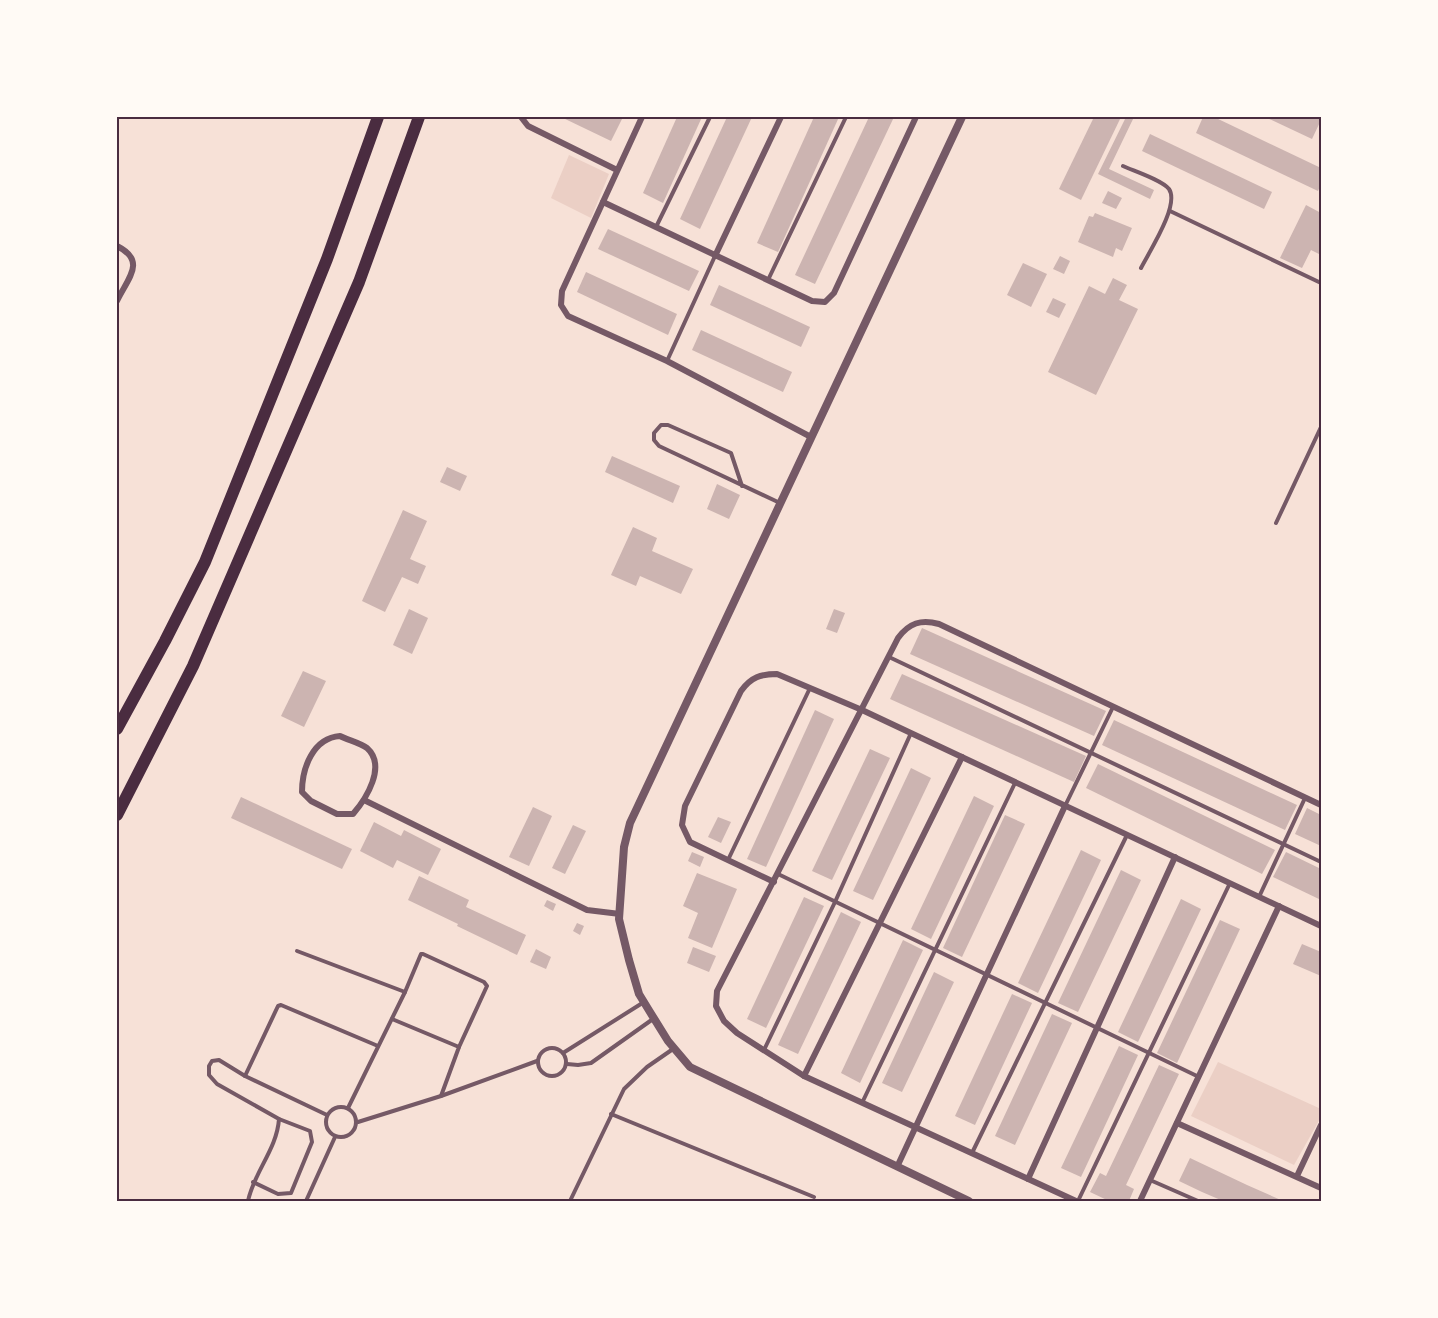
<svg xmlns="http://www.w3.org/2000/svg" width="1438" height="1318" viewBox="0 0 1438 1318" font-family="'Titillium Web',sans-serif">
<rect width="100%" height="100%" fill="#f7e1d7"/>
<g fill="#ebcfc5">
<polygon points="569,155 609,174 591,218 551,198"/>
<polygon points="1218,1062 1321,1109 1321,1117 1294,1165 1191,1116"/>
</g>
<g fill="#ccb4b1">
<polygon points="561,117 623,117 611,141"/>
<polygon points="677,117 702,117 663,203 643,193"/>
<polygon points="727,117 752,117 700,229 680,219"/>
<polygon points="814,117 839,117 778,252 757,243"/>
<polygon points="869,117 894,117 815,284 795,275"/>
<polygon points="1094,117 1121,117 1081,200 1059,189"/>
<polygon points="1126,117 1134,117 1109,169 1154,190 1150,199 1098,174"/>
<polygon points="1203,117 1214,117 1321,168 1321,184 1318,191 1196,133"/>
<polygon points="1265,117 1318,117 1321,120 1312,139"/>
<polygon points="1150,134 1272,192 1264,209 1142,151"/>
<polygon points="1108,191 1122,198 1116,209 1102,203"/>
<polygon points="1306,205 1321,213 1321,255 1311,250 1302,268 1280,258"/>
<polygon points="1095,213 1132,228 1122,251 1116,248 1113,257 1078,242 1089,216 1093,217"/>
<polygon points="608,229 699,271 689,291 598,249"/>
<polygon points="1060,256 1070,261 1064,274 1053,269"/>
<polygon points="1023,263 1047,274 1031,307 1007,295"/>
<polygon points="586,272 677,314 668,335 577,292"/>
<polygon points="1113,278 1127,285 1119,300 1138,309 1096,395 1048,372 1089,286 1105,294"/>
<polygon points="719,285 810,327 801,347 710,305"/>
<polygon points="1053,298 1066,304 1059,318 1046,312"/>
<polygon points="701,330 792,372 783,392 692,350"/>
<polygon points="612,456 680,486 673,503 605,472"/>
<polygon points="447,467 467,476 460,491 440,482"/>
<polygon points="717,484 740,495 729,519 707,509"/>
<polygon points="403,510 427,521 410,559 426,566 418,584 402,577 385,612 362,601"/>
<polygon points="633,527 657,538 652,551 693,569 681,594 640,576 636,586 611,575"/>
<polygon points="409,609 428,618 412,654 393,645"/>
<polygon points="834,609 845,613 837,633 826,629"/>
<polygon points="922,628 1106,711 1094,736 910,654"/>
<polygon points="303,671 326,681 304,727 281,716"/>
<polygon points="902,674 1086,756 1074,782 890,699"/>
<polygon points="815,710 834,719 766,867 747,859"/>
<polygon points="1114,720 1297,805 1285,830 1102,745"/>
<polygon points="870,749 890,758 832,880 812,871"/>
<polygon points="1098,764 1275,850 1262,874 1086,788"/>
<polygon points="911,768 931,778 873,900 853,891"/>
<polygon points="974,796 994,806 931,939 911,929"/>
<polygon points="241,797 352,849 342,869 231,818"/>
<polygon points="533,807 552,816 529,866 509,857"/>
<polygon points="1307,808 1321,815 1321,846 1295,834"/>
<polygon points="1005,815 1025,824 962,957 943,948"/>
<polygon points="718,817 731,822 721,843 708,837"/>
<polygon points="374,822 401,836 404,830 441,849 428,875 397,860 393,868 360,851"/>
<polygon points="573,825 586,831 565,874 552,868"/>
<polygon points="1081,850 1101,860 1038,993 1018,983"/>
<polygon points="692,852 704,857 700,867 688,861"/>
<polygon points="1286,852 1321,869 1321,900 1273,877"/>
<polygon points="1121,870 1141,880 1078,1012 1058,1003"/>
<polygon points="697,873 737,889 712,948 688,938 698,913 683,906"/>
<polygon points="419,876 469,900 466,907 526,935 517,955 457,926 458,924 408,900"/>
<polygon points="804,897 824,906 766,1028 747,1019"/>
<polygon points="1181,899 1201,909 1138,1042 1118,1032"/>
<polygon points="547,900 556,904 553,911 544,906"/>
<polygon points="841,912 861,922 798,1054 778,1045"/>
<polygon points="1220,920 1240,929 1177,1063 1157,1053"/>
<polygon points="577,923 584,926 580,935 573,931"/>
<polygon points="903,940 923,950 860,1083 841,1073"/>
<polygon points="1302,944 1321,952 1321,976 1293,964"/>
<polygon points="693,947 716,956 709,972 687,963"/>
<polygon points="536,949 551,957 546,969 530,962"/>
<polygon points="934,972 954,982 902,1092 882,1083"/>
<polygon points="1012,994 1032,1003 975,1125 955,1116"/>
<polygon points="1052,1014 1072,1023 1015,1145 995,1136"/>
<polygon points="1119,1046 1138,1055 1081,1177 1061,1168"/>
<polygon points="1159,1065 1179,1074 1126,1185 1134,1189 1129,1201 1109,1201 1090,1192 1100,1173 1106,1176"/>
<polygon points="1190,1158 1247,1185 1283,1201 1223,1201 1202,1192 1179,1181"/>
</g>
<g fill="none" stroke-linecap="round" stroke-linejoin="round">
<g stroke="#755966" stroke-width="4">
<path d="M1123,166C1134,171 1162,180 1169,189C1180,205 1149,252 1141,268"/>
<polyline points="1170,211 1321,283"/>
<polyline points="656,227 710,117"/>
<polyline points="768,280 846,117"/>
<polyline points="667,361 715,256"/>
<polyline points="742,486 731,453 668,425 661,425 654,433 654,440 659,446 780,503"/>
<polyline points="1276,523 1321,427"/>
<polyline points="889,657 1321,862"/>
<polyline points="1065,806 1113,707"/>
<polyline points="728,860 810,688"/>
<polyline points="778,874 1199,1077"/>
<polyline points="1259,897 1305,798"/>
<polyline points="297,951 405,992"/>
<polyline points="392,1019 459,1047 441,1096"/>
<circle cx="552" cy="1062" r="14"/>
<polyline points="764,1050 835,902 911,733"/>
<polyline points="563,1053 644,1002"/>
<polyline points="567,1064 578,1065 591,1063 653,1019"/>
<polyline points="245,1076 278,1006 281,1005 378,1046"/>
<polyline points="862,1103 1015,783"/>
<circle cx="341" cy="1122" r="15"/>
<polyline points="348,1108 405,992 421,954 423,954 484,982 487,986 459,1047"/>
<polyline points="611,1114 814,1197"/>
<polyline points="358,1122 441,1096 537,1061"/>
<polyline points="972,1153 1127,835"/>
<polyline points="1150,1180 1198,1201"/>
<polyline points="253,1182 278,1194 291,1193 312,1142 310,1131 279,1119"/>
<path d="M248,1201C254,1172 277,1149 279,1119L217,1084L209,1075V1066L212,1061L219,1060L245,1076L327,1115"/>
<polyline points="306,1201 335,1137"/>
<polyline points="570,1201 624,1089 647,1067 673,1049"/>
<polyline points="1078,1201 1230,883"/>
</g>
<g stroke="#755966" stroke-width="6">
<polyline points="521,117 528,126 617,170"/>
<polyline points="642,117 562,291 561,305 568,316 667,361 811,437"/>
<polyline points="603,202 812,301 825,302 834,293 916,117"/>
<path d="M117,246C147,261 128,278 117,301"/>
<polyline points="715,256 781,117"/>
<path d="M340,736C348,740 360,743 367,748C387,766 366,799 353,814H337L311,801L302,792C302,768 313,738 340,736Z"/>
<polyline points="364,800 587,910 620,914"/>
<path d="M774,882L690,842L682,825L685,806L741,691C751,677 761,674 777,674L862,710L1321,926"/>
<polyline points="804,1076 962,757"/>
<polyline points="1177,1123 1321,1188"/>
<polyline points="897,1167 1065,806"/>
<polyline points="1297,1176 1321,1125"/>
<polyline points="1028,1179 1175,857"/>
<path d="M1076,1201L804,1076L737,1033L724,1021L716,1006L717,991L898,638C909,623 921,619 939,624L1321,805"/>
<polyline points="1140,1201 1279,906"/>
</g>
<polyline stroke="#755966" stroke-width="8" points="962,117 630,823 624,847 619,919 629,960 639,994 650,1012 668,1041 690,1067 969,1201"/>
<g stroke="#4a2c40" stroke-width="12">
<polyline points="117,729 165,641 205,562 327,259 378,117"/>
<polyline points="117,815 193,666 359,282 419,117"/>
</g>
</g>
<rect width="1438" height="1318" fill="none" stroke="#fffaf5" stroke-width="237"/>
<rect x="118" y="118" width="1202" height="1082" fill="none" stroke="#4a2c40" stroke-width="2"/>
</svg>
